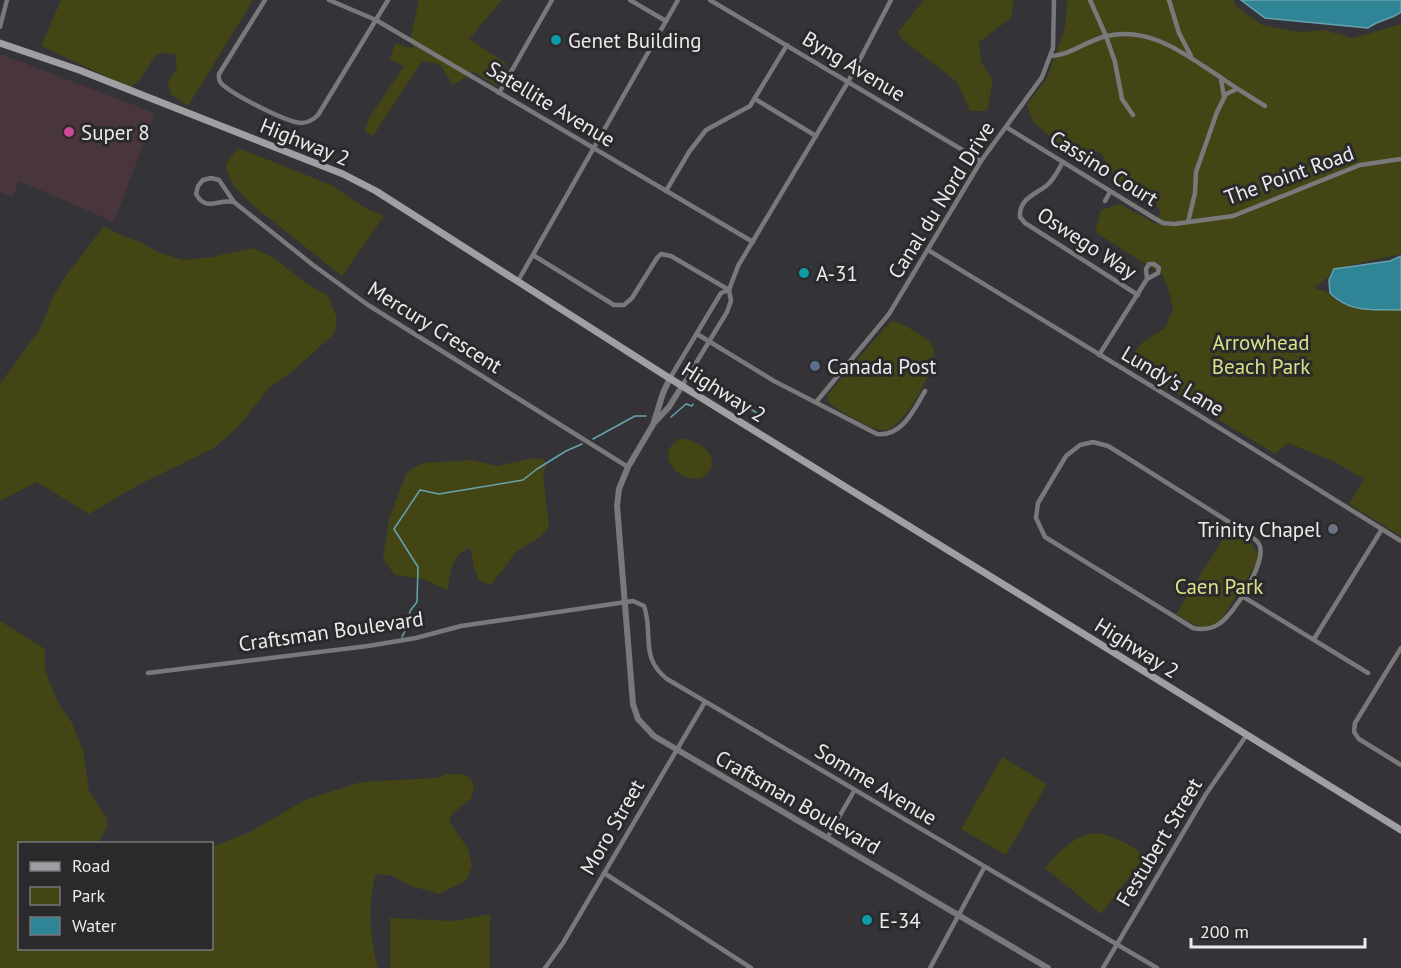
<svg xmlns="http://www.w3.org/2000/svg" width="1401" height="968" viewBox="0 0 1401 968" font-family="'PT Sans',sans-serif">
<rect width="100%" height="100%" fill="#343337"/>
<polygon fill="#49353c" points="0,54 155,113 114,222 19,181 13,197 0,192"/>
<g fill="#434515">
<polygon points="61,0 253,0 188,106 171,95 168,81 177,68 175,54 161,53 155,56 141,78 131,88 41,46"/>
<polygon points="419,0 502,0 469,39 506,63 496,86 474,72 453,85 440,64 422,61 373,136 365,132 369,118 404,66 390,59 395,44 414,48 411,35"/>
<polygon points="924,0 1014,0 1011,18 979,42 981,61 993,81 987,111 970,111 957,82 902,39 898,32"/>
<polygon points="1067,0 1233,0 1236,6 1262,25 1288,30 1302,32 1324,30 1353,38 1401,24 1401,254 1334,269 1328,277 1314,288 1330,293 1340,303 1401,310 1401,536 1349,504 1364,479 1335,462 1288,443 1275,454 1143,373 1144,370 1137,366 1134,353 1143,342 1165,328 1173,309 1169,292 1163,275 1095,232 1101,210 1120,204 1156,224 1160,212 1153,195 1119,185 1101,153 1057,142 1033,122 1027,105 1047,78 1065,28"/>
<polygon points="238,148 331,185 365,208 384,216 342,276 250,203 233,185 227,171 226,164"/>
<polygon points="104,226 123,236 140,242 158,252 183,260 212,257 254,248 275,259 306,283 328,296 337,318 334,334 294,370 268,389 238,427 214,448 140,484 89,514 37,482 0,501 0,384 40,329 53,297 63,280"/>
<path d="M893,321C903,324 932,339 934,349C938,367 904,427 886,430C872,432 844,412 831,405L827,400L828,394L890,322Z"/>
<path d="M681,439C696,438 721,455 709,472C692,495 645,455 681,439Z"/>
<path d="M533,458L545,460L546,465L543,476L549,526L541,536L516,552L491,585L479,580L474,568L470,548C452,553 450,574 448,590L423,579L395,575L383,559L389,519L407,472L422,463L472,460L497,466Z"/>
<path d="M1230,528L1250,541L1258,555L1257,563L1220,622C1204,633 1191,623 1176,614Z"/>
<path d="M0,621L45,649V670L58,703L71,721L83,750L89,791L106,817L108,826L98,843L20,844V948H212V847L250,832L305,800L361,782L436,778L448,774H463L471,779L474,788L471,799L453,813L449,821L468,849L472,865L467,880L440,894L408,885L393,876L376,874C367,904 370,937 378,968H0Z"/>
<polygon points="1002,757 1047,784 1006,855 961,829"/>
<path d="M1096,833C1115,836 1130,844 1145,857L1101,914L1045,868C1060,850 1073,836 1096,833Z"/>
<polygon points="490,914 490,968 390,968 390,918 453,921"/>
</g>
<g fill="#2f8495" stroke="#67a3af" stroke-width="1.5">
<path d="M1241,0H1401V12C1391,20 1379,19 1368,28L1265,18Z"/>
<path d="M1401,256V310C1374,309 1351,314 1330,293L1329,280L1334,269L1390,261Z"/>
</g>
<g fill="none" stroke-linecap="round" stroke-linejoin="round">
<g stroke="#67a3af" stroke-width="1.5">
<polyline points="705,383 757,413"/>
<polyline points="671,417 686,404 692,406 693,404"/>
<polyline points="593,439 635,416 646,416"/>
<polyline points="402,637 408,625 410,611 417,602 418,567 394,529 420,490 439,494 523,480 537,469 566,451 582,444"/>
</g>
<g stroke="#79797b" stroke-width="4.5">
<path d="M265,0L219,74C219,78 218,80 221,83C231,94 286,122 301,123C308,123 313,120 318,115L388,0"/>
<polyline points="329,0 376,20 753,242"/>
<polyline points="630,0 666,21"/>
<polyline points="710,0 981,161"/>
<polyline points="1090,0 1106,36 1115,62 1122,99 1133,115"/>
<polyline points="1169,0 1179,33 1191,56"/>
<polyline points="0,27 7,0"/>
<path d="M1051,56C1072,55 1087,40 1107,36C1152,26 1187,56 1223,79C1237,89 1251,97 1265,106"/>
<polyline points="1221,79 1224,97"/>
<polyline points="499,93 552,0"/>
<polyline points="755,99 816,136"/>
<polyline points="1006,127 1154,218 1163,223 1174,224 1233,216 1360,165 1401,159"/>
<path d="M1063,162C1058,170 1054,180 1046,186C1034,195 1019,199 1020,217L1025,223L1138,295"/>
<polyline points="666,191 689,152 706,130 750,106 787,45"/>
<polyline points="1105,201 1110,192"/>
<path d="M234,202C217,199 206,212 196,194L198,186L203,180L211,178L219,180L234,202L313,265L368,305L628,467"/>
<polyline points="1188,222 1195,193 1196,172 1217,112 1226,94 1237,89"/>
<polyline points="928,250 1189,409 1401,541"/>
<polyline points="533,255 614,305 624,305 632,298 657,258 661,254 671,256 729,290"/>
<polyline points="518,281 678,0"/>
<path d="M697,334L774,381L877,434C902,437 914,410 925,391"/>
<polyline points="1099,355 1147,279 1158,273 1159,268 1154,264 1149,264 1146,269 1147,279"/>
<polyline points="670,378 721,293 729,290"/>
<polyline points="682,386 727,312 731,301 729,290 738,266 848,82 891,0"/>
<polyline points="817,401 889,314 981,161 1042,77 1053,48 1054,0"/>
<path d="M1093,442L1108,446L1126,457L1248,534C1251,537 1257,540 1259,544C1268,560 1234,615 1219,624C1210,630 1202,630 1193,628L1045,537L1036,518L1038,503L1066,456L1080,445Z"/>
<polyline points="1242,596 1368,673"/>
<polyline points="1314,639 1382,529"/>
<polyline points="1401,648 1355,723 1354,732 1359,739 1401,765"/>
<path d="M148,673L368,646L416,638L461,626L633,601L644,606C654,634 639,657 667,679L1157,968"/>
<polyline points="827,838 854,791"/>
<polyline points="604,873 751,968"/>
<polyline points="545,968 563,943 705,702"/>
<polyline points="930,968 984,868"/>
<polyline points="1103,968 1206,794 1246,736"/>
</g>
<g stroke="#79797b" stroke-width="6">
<polyline points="682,386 669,407 654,423 628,467 619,489 617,506 633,704 638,719 654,736 1048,968"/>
<polyline points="654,422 663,393 670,378"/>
</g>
<polyline stroke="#9fa0a3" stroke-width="7" points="0,43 79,70 343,174 376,191 666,376 1401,830"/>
</g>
<g fill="#0f9aa8" stroke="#2a2a2d" stroke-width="2">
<circle cx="556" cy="40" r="6"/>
<circle cx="804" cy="273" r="6"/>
<circle cx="867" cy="920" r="6"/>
</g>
<circle fill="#d1479c" stroke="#2a2a2d" stroke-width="2" cx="69" cy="132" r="6"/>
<circle fill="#5c6f8a" stroke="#2a2a2d" stroke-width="2" cx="815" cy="366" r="6"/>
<circle fill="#6b7280" stroke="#2a2a2d" stroke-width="2" cx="1333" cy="529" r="6"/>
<g text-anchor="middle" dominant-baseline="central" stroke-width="6" stroke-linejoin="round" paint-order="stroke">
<g font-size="21" fill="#ebebed" stroke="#2a2a2d" text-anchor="start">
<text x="568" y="40">Genet Building</text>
<text x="81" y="132">Super 8</text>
<text x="816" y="273">A-31</text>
<text x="827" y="366">Canada Post</text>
<text x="1321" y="529" text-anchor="end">Trinity Chapel</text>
<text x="879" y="920">E-34</text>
</g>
<g font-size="21" fill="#ebebed" stroke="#2a2a2d">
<text transform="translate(854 66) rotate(31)">Byng Avenue</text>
<text transform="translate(551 104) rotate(31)">Satellite Avenue</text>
<text transform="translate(305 142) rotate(22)">Highway 2</text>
<text transform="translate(1104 168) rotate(32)">Cassino Court</text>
<text transform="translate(1289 175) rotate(-20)">The Point Road</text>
<text transform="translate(941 200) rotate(-58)">Canal du Nord Drive</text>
<text transform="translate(1087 243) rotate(33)">Oswego Way</text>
<text transform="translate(435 327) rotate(32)">Mercury Crescent</text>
<text transform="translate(1173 381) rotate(31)">Lundy's Lane</text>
<text transform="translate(724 392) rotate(32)">Highway 2</text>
<text transform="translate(331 631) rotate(-8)">Craftsman Boulevard</text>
<text transform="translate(1137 648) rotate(32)">Highway 2</text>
<text transform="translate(876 784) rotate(31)">Somme Avenue</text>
<text transform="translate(798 802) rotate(30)">Craftsman Boulevard</text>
<text transform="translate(612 827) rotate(-60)">Moro Street</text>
<text transform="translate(1159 842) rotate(-59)">Festubert Street</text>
</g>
<g font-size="21" fill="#dae187" stroke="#2a2a2d">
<text x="1261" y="342">Arrowhead<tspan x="1261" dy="24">Beach Park</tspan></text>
<text x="1219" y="586">Caen Park</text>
</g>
</g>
<rect x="18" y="842" width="195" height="108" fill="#2a2a2d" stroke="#77777a" stroke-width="1.5"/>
<rect x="30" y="862" width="30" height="9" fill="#9fa0a3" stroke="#77777a" stroke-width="1.5"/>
<text x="72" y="872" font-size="18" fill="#ebebed">Road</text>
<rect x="30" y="887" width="30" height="18" fill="#434515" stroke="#77777a" stroke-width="1.5"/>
<text x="72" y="902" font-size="18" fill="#ebebed">Park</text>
<rect x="30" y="917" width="30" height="18" fill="#2f8495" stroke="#77777a" stroke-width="1.5"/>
<text x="72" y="932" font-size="18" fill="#ebebed">Water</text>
<path d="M1191 938v9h174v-9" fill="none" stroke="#ebebed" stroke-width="3"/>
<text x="1200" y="938" font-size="18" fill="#ebebed" stroke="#2a2a2d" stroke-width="4.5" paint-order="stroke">200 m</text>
</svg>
